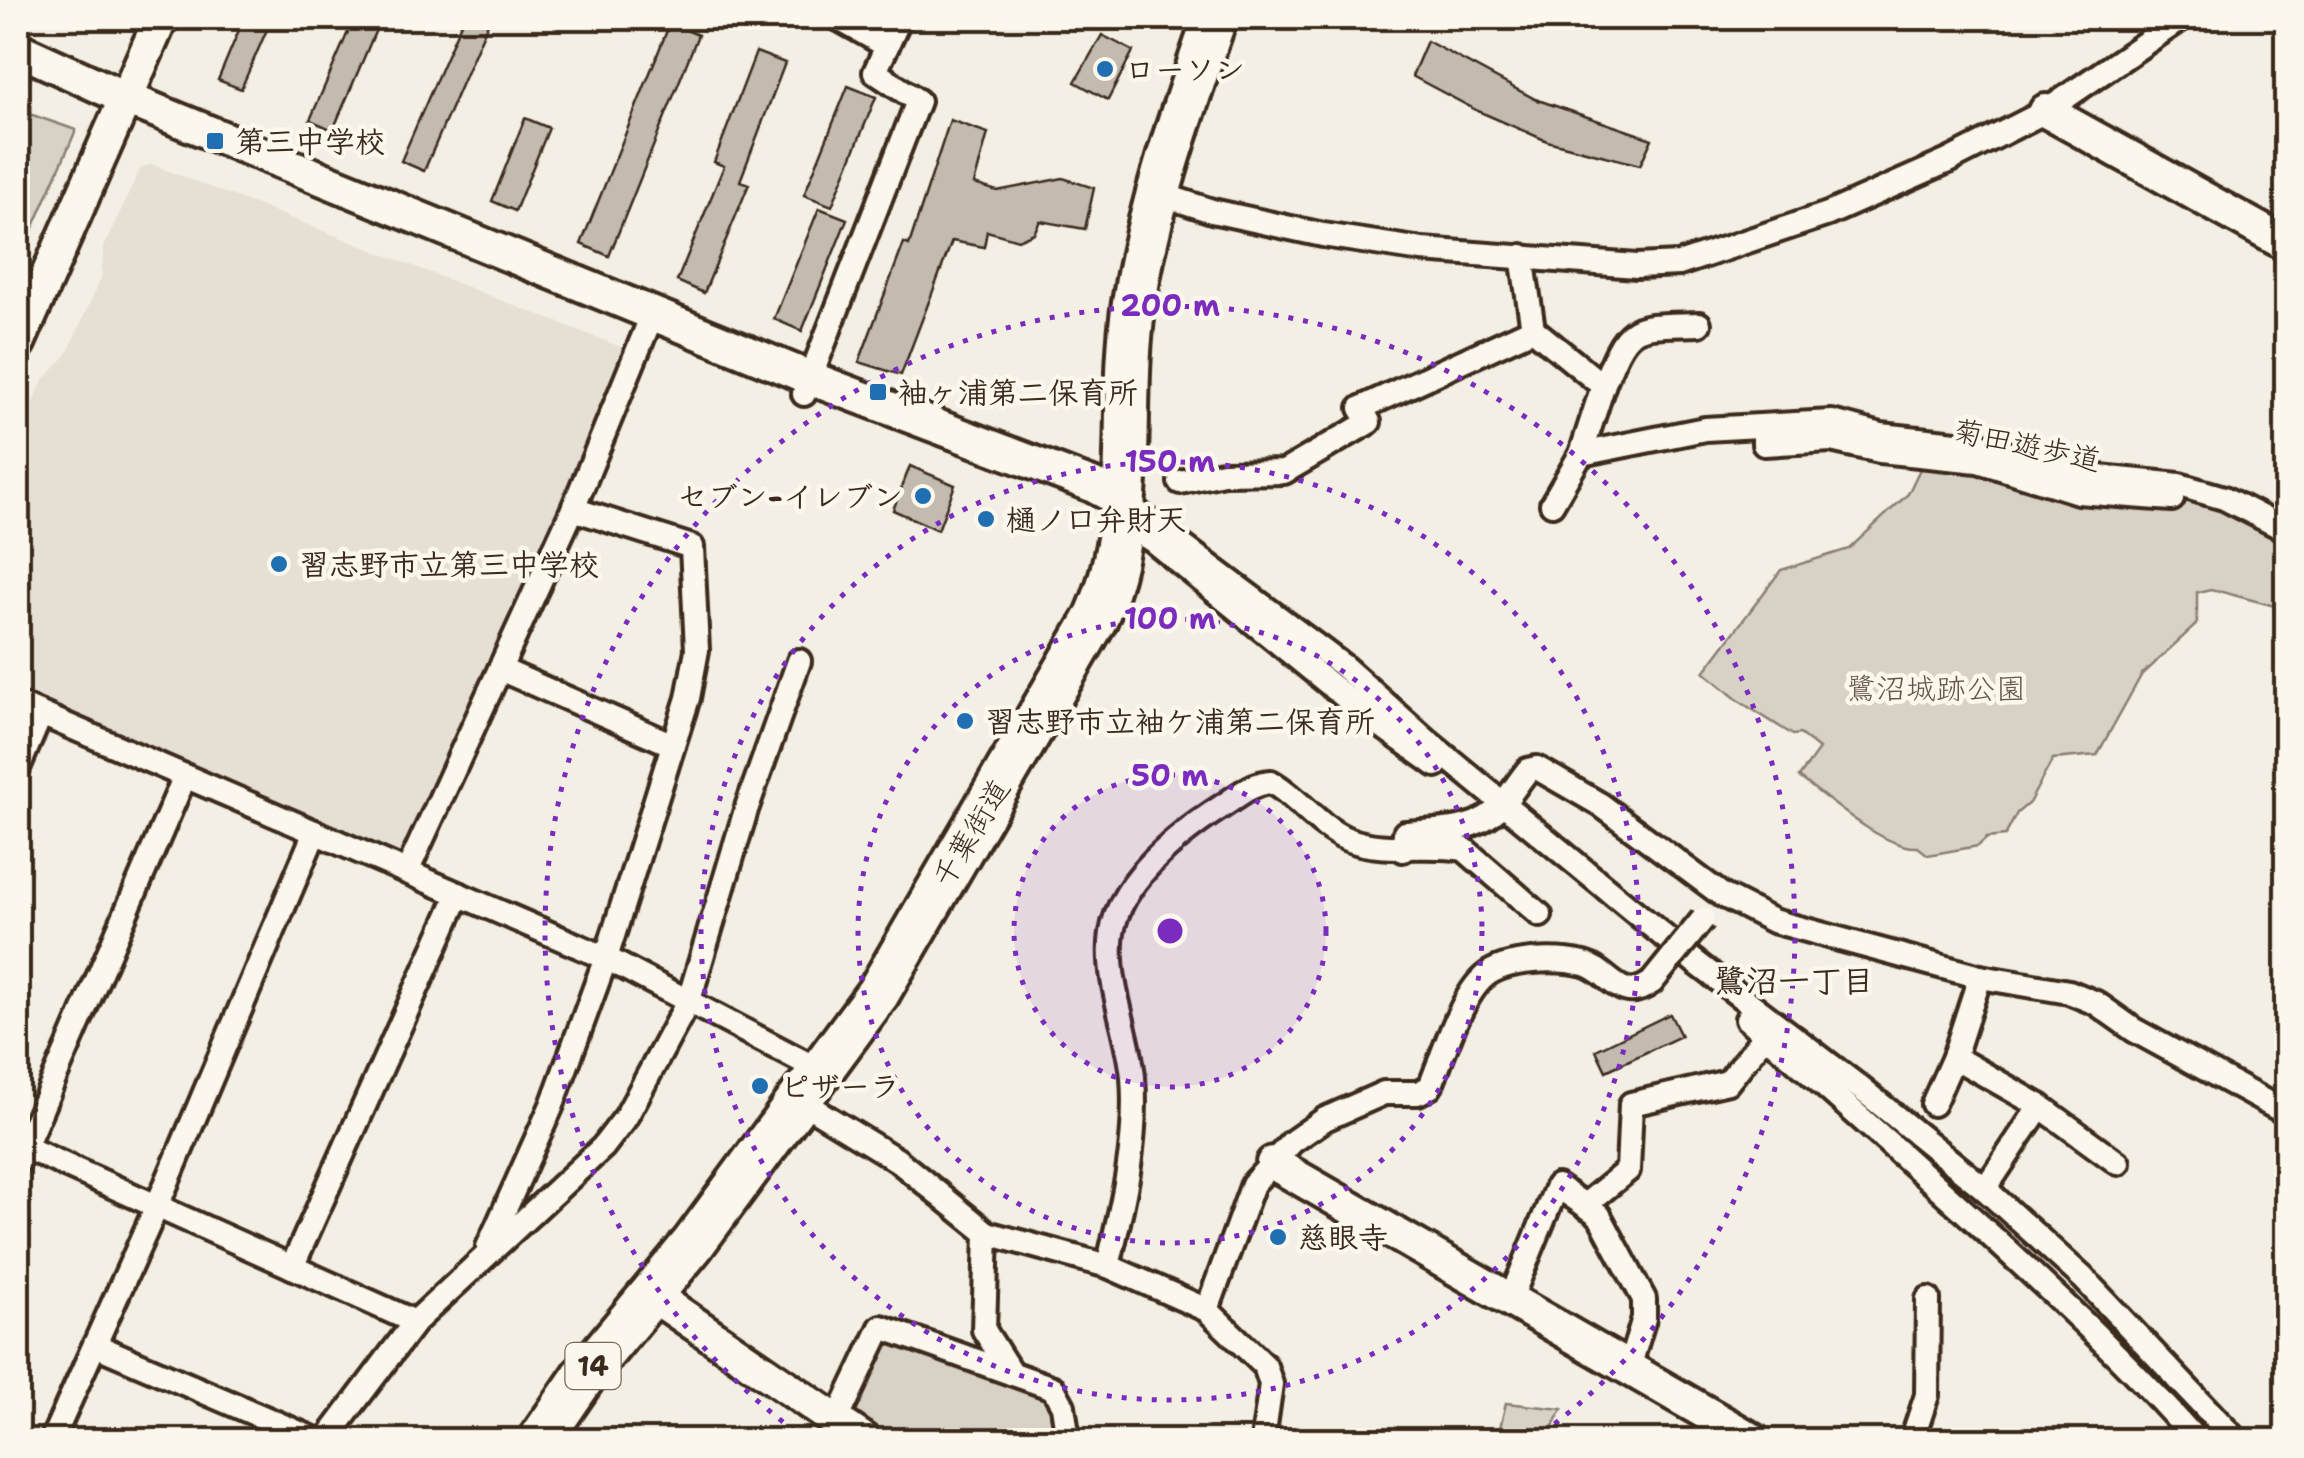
<svg xmlns="http://www.w3.org/2000/svg" width="2304" height="1458" viewBox="0 0 2304 1458" font-family="'Shantell Sans','Klee One',sans-serif">
<rect width="100%" height="100%" fill="#f3efe4"/>
<filter id="ink" filterUnits="userSpaceOnUse"><feTurbulence type="fractalNoise" baseFrequency=".01" numOctaves="2"/><feDisplacementMap in="SourceGraphic" scale="20" xChannelSelector="R" yChannelSelector="G"/><feConvolveMatrix kernelMatrix="1 2 1 2 8 2 1 2 1" color-interpolation-filters="sRGB"/></filter>
<g filter="url(#ink)">
<polygon fill="#e5dfd4" points="151,164 626,349 629,362 404,860 18,690 18,437 43,381 67,354 101,278 104,247 140,169"/>
<g fill="#d8d1c6" stroke="#8a7e72" stroke-width="2.5">
<polygon points="18,110 76,130 18,263"/>
<path d="M1938,448L2176,489L2286,541V609L2211,589L2197,592V624L2142,674L2097,755L2053,759L2029,803L2017,813L2005,836L1987,838L1978,846L1928,855L1918,847C1885,850 1826,797 1799,777L1819,749L1800,734L1793,735L1739,701L1704,672L1781,570L1849,549L1908,494L1919,471Z"/>
<polygon points="881,1327 1053,1388 1066,1440 864,1440 837,1420"/>
<polygon points="1506,1403 1562,1409 1546,1440 1497,1440"/>
</g>
<g fill="#c3bbb0" stroke="#3b2a1e" stroke-width="2.5">
<polygon points="244,18 272,18 241,89 218,80"/>
<polygon points="354,18 381,18 333,130 310,120"/>
<polygon points="463,18 490,18 424,171 401,161"/>
<polygon points="670,23 698,35 609,256 581,244"/>
<polygon points="1102,35 1133,51 1108,100 1075,82"/>
<polygon points="1427,41 1535,99 1652,139 1640,165 1547,141 1478,111 1412,76"/>
<polygon points="756,52 785,63 740,181 749,184 704,293 677,281 724,166 714,162"/>
<polygon points="848,86 876,97 832,206 804,195"/>
<polygon points="525,118 549,128 515,211 492,201"/>
<polygon points="950,120 988,133 974,184 997,191 1063,178 1094,188 1085,229 1040,221 1034,233 1018,240 987,231 984,247 952,241 901,375 859,362 904,243 909,245"/>
<polygon points="819,208 847,219 802,331 774,319"/>
<polygon points="910,466 955,485 938,530 893,510"/>
<polygon points="1670,1014 1681,1036 1606,1071 1596,1050"/>
</g>
<g fill="none" stroke-linecap="round" stroke-linejoin="round">
<defs>
<g id="street">
<polyline points="837,18 887,46"/>
<polyline points="1157,193 1212,211 1323,235 1422,250 1637,266 1679,264 1828,214 1948,161 2046,111 2182,18"/>
<polyline points="1522,256 1533,329 1603,386 1581,454 1552,504"/>
<path d="M1603,386C1629,320 1631,326 1699,324"/>
<polyline points="804,394 918,101 875,72 900,18"/>
<polyline points="1764,427 1764,444 1831,440 1880,451 1978,461 2078,492 2172,499"/>
<polyline points="1581,454 1705,429 1832,422 1881,435 1984,446 2080,475 2179,485 2224,498 2286,530"/>
<polyline points="1180,482 1223,473 1284,472 1369,422 1361,408 1533,329"/>
<polyline points="1124,502 1342,665 1426,740 1694,961 1859,1087 1985,1189 2083,1278 2236,1440"/>
<polyline points="1122,521 1153,541 1371,718 1436,765"/>
<polyline points="500,669 673,745"/>
<polyline points="18,704 606,958 821,1071"/>
<polyline points="18,768 41,714"/>
<path d="M1403,850L1405,833C1440,830 1479,833 1503,803C1512,793 1519,781 1528,770L1537,768L1601,805L1722,895L1773,921L1980,977L2069,992L2096,1003L2134,1030L2286,1113"/>
<polyline points="407,872 573,509 653,313"/>
<path d="M1747,1019C1825,1085 1900,1153 1975,1221C2052,1292 2127,1361 2196,1440"/>
<polyline points="1954,1057 2040,1106 2118,1163"/>
<polyline points="799,1100 897,1160 987,1233 984,1330 1011,1373"/>
<polyline points="1933,1104 1954,1057 1980,977"/>
<polyline points="18,1144 415,1322"/>
<polyline points="18,1163 185,776"/>
<polyline points="1985,1189 2040,1106"/>
<polyline points="1585,1205 1628,1170 1631,1104 1728,1082 1765,1035"/>
<polyline points="987,1233 1108,1266 1207,1310 1265,1366 1271,1384 1263,1440"/>
<polyline points="488,1247 552,1105 606,958 688,698 697,650 692,547 573,509"/>
<path d="M1108,1266C1123,1203 1138,1142 1133,1077C1129,1032 1108,988 1111,942C1114,883 1179,834 1224,805C1239,795 1253,783 1271,782C1298,797 1318,827 1347,839C1385,854 1425,842 1464,849L1540,915"/>
<polyline points="292,1267 459,894"/>
<polyline points="1511,1298 1557,1186 1599,1215 1644,1299 1644,1318 1629,1368"/>
<path d="M1207,1310L1253,1184L1292,1142L1325,1119L1384,1093H1418L1430,1087C1443,1056 1460,997 1485,976C1507,958 1558,958 1584,964C1610,971 1620,1006 1652,982"/>
<polyline points="95,1345 316,1440"/>
<polyline points="837,1420 881,1327 1053,1388 1063,1406 1068,1440"/>
<polyline points="52,1440 157,1206 315,832"/>
<polyline points="326,1440 415,1322 603,1147 626,1117 689,1000 746,810 799,661"/>
<polyline points="1912,1440 1927,1395 1928,1299"/>
</g>
<g id="secondary">
<polyline points="18,49 125,98 810,378 1092,485 1124,502"/>
<polyline points="2046,111 2286,244"/>
<polyline points="18,343 161,18"/>
<polyline points="1273,1163 1753,1440"/>
<polyline points="651,1294 864,1440"/>
</g>
<path id="highway" d="M540,1440L586,1373L693,1244L878,993L1096,618C1141,518 1118,408 1134,303C1149,205 1183,111 1215,18"/>
</defs>
<use href="#street" stroke="#3b2a1e" stroke-width="30"/>
<use href="#secondary" stroke="#3b2a1e" stroke-width="40"/>
<use href="#highway" stroke="#3b2a1e" stroke-width="50"/>
<use href="#street" stroke="#fbf7ec" stroke-width="22"/>
<use href="#secondary" stroke="#fbf7ec" stroke-width="32"/>
<use href="#highway" stroke="#fbf7ec" stroke-width="42"/>
<defs>
<polyline id="street-bridge" points="1652,982 1703,919"/>
</defs>
<use href="#street-bridge" stroke="#3b2a1e" stroke-width="30" stroke-linecap="butt"/>
<use href="#street-bridge" stroke="#fbf7ec" stroke-width="22"/>
</g>
</g>
<circle cx="1170" cy="931" r="156" fill="#7b2cbf" fill-opacity=".12"/>
<g fill="none" stroke="#7b2cbf" stroke-width="5" stroke-dasharray="5 10">
<circle cx="1170" cy="931" r="156"/>
<circle cx="1170" cy="931" r="312"/>
<circle cx="1170" cy="931" r="469"/>
<path d="M807 1440A625 625 0 1 1 1533 1440"/>
</g>
<g fill="#1f6fb2" stroke="#fbf7ec" stroke-width="4">
<circle cx="1105" cy="69" r="10"/>
<rect x="205" y="131" width="20" height="20" rx="5"/>
<rect x="868" y="382" width="20" height="20" rx="5"/>
<circle cx="923" cy="496" r="10"/>
<circle cx="986" cy="519" r="10"/>
<circle cx="279" cy="564" r="10"/>
<circle cx="965" cy="721" r="10"/>
<circle cx="760" cy="1086" r="10"/>
<circle cx="1278" cy="1237" r="10"/>
</g>
<g text-anchor="middle" dominant-baseline="central" stroke-width="9" stroke-linejoin="round" paint-order="stroke">
<rect fill="#fbf7ec" stroke="#75685c" stroke-width="2.5" x="565.5" y="1343" width="55" height="46" rx="8"/>
<g font-size="28" font-weight="bold" fill="#3b2a1e">
<text x="593" y="1366">14</text>
</g>
<g font-size="30" font-weight="bold" fill="#3b2a1e" stroke="#fbf7ec" text-anchor="start">
<text x="1125" y="69">ローソン</text>
<text x="235" y="141">第三中学校</text>
<text x="898" y="392">袖ヶ浦第二保育所</text>
<text x="903" y="496" text-anchor="end">セブン-イレブン</text>
<text x="1006" y="519">樋ノ口弁財天</text>
<text x="299" y="564">習志野市立第三中学校</text>
<text x="985" y="721">習志野市立袖ケ浦第二保育所</text>
<text x="780" y="1086">ピザーラ</text>
<text x="1298" y="1237">慈眼寺</text>
</g>
<g font-size="30" fill="#3b2a1e" stroke="#fbf7ec">
<text transform="translate(2027 445) rotate(12)">菊田遊歩道</text>
<text transform="translate(971 833) rotate(-59)">千葉街道</text>
</g>
<g font-size="30" fill="#625448" stroke="#fbf7ec">
<text x="1936" y="688">鷺沼城跡公園</text>
</g>
<g font-size="32" font-weight="bold" fill="#3b2a1e" stroke="#fbf7ec">
<text x="1794" y="980">鷺沼一丁目</text>
</g>
</g>
<circle cx="1170" cy="931" r="15" fill="#7b2cbf" stroke="#fbf7ec" stroke-width="5"/>
<g font-size="30" text-anchor="middle" font-weight="bold" fill="#7b2cbf" stroke="#fbf7ec" stroke-width="9" stroke-linejoin="round" paint-order="stroke">
<text x="1170" y="316">200 m</text>
<text x="1170" y="472">150 m</text>
<text x="1170" y="629">100 m</text>
<text x="1170" y="786">50 m</text>
</g>
<rect width="2304" height="1458" fill="none" stroke="#fbf7ec" stroke-width="60"/>
<rect x="30" y="30" width="2244" height="1398" fill="none" stroke="#3b2a1e" stroke-width="4" filter="url(#ink)"/>
</svg>
